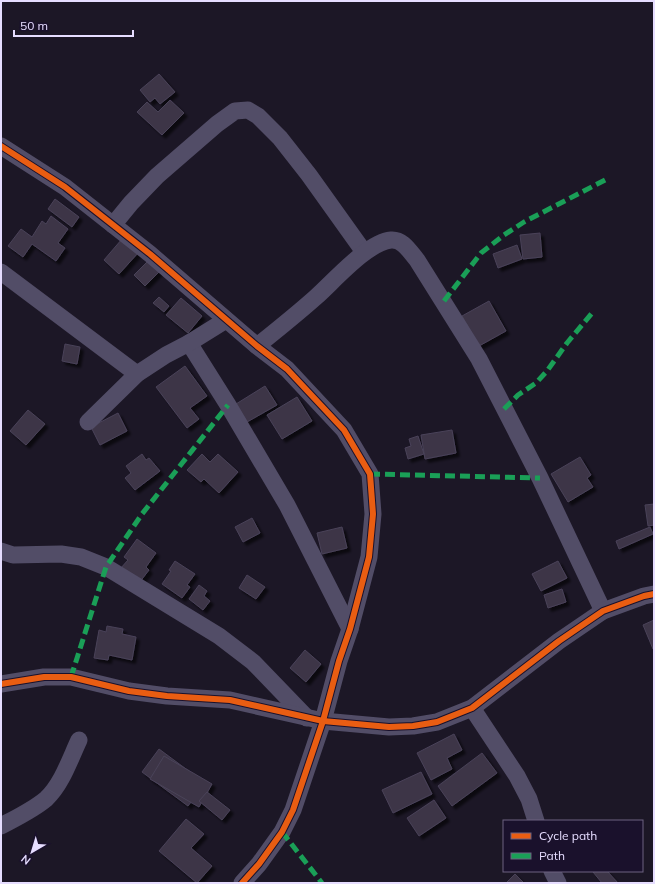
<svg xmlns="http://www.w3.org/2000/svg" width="655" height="884" viewBox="0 0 655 884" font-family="Mulish,sans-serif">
<defs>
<filter id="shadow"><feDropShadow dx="3.5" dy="3.5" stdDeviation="1" flood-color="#0009"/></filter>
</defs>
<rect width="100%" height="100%" fill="#1c1726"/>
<g fill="#3c3647" stroke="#4a4259" filter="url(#shadow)">
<polygon points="159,74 175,92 160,104 155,98 150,102 140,90"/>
<polygon points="170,100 184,113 162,135 137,112 147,102 158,112"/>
<polygon points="55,199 79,217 72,227 48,209"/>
<polygon points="51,216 68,229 58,243 65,248 56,261 32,244 23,257 8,246 21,229 32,237 42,221 46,224"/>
<polygon points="540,233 542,257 523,259 520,235"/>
<polygon points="122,239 138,253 119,274 104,260"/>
<polygon points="517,245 522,259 498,268 493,254"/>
<polygon points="150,259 161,270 145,286 134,275"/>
<polygon points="159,297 169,306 164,312 153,303"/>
<polygon points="181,298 202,316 188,333 166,315"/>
<polygon points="489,301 506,331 479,346 462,316"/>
<polygon points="65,344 80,347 77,364 62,361"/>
<polygon points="185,366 207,396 190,408 199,419 187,428 156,387"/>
<polygon points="265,386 277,405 247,422 236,404"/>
<polygon points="297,397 312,421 282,439 267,415"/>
<polygon points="28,410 45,424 26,445 10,431"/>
<polygon points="118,413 127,431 100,445 91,427"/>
<polygon points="452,430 456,453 425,459 421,435"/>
<polygon points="418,436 424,454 408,459 405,448 411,446 409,439"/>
<polygon points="142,454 146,460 149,458 160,471 135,490 125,478 131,473 126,466"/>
<polygon points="202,454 210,462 218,454 238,472 219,493 204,479 201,482 187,470"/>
<polygon points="580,457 591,475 587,478 593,487 568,502 551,474"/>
<polygon points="654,504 654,525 648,526 645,505"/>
<polygon points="252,518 260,533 243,542 235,527"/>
<polygon points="342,527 347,548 322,554 317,533"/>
<polygon points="650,527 653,534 619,549 616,541"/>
<polygon points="137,539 156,553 146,567 149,570 139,583 120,569 128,560 124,557"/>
<polygon points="175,561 195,574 187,585 190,587 182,598 162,584 171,571 169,570"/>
<polygon points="558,561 567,578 541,591 532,574"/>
<polygon points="247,575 265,587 256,599 239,588"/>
<polygon points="199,585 207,591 204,596 210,601 203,610 189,599"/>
<polygon points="562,589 566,602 548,608 544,595"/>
<polygon points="654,620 654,649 653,649 643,625"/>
<polygon points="107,626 123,629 122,634 136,637 132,660 109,655 108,660 94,658 99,630 106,632"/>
<polygon points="305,650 321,664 306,682 290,668"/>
<polygon points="454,734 462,750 447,758 452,769 431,780 417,753"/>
<polygon points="159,749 205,783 188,806 142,772"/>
<polygon points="482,753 497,773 452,806 438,786"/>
<polygon points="164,756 212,784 199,807 150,779"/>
<polygon points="421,772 432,794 393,813 382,790"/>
<polygon points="207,792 230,810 222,820 199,801"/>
<polygon points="434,800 446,818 419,836 407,818"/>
<polygon points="186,819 204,834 191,848 212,866 197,883 159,851"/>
<polygon points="594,871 607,871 618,883 602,883 593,872"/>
<polygon points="515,874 524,883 506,883"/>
</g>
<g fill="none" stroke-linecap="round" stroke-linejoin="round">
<g stroke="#524d67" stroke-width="17">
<polyline points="1,146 65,187 150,254 257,346 287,369 344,430 370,474 373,514 369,557 350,629 339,661 323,721 293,810 282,832 259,864 242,883"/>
<polyline points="113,225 131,203 157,176 217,124 235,111 248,110 258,116 280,138 309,175 364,252"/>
<polyline points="1,272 137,374"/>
<polyline points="189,343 228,405 287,505 350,629"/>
<path d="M257,346C277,330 297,314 316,297C334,281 368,242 391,240C403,239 410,252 417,260L479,359L540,478L603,611"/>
<polyline points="88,422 137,374 166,355 189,343 226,320"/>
<polyline points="1,551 13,555 61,554 81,557 106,567 219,636 253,662 307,718"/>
<polyline points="1,684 44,677 71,677 129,691 167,696 230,700 323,721 389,727 413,726 437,722 472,708 559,641 603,611 644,596 654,594"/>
<polyline points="472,708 517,776 529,799 536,821"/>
<path d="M1,826C16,818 33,810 46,799C62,784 70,759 79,740"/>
<polyline points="552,871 558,883"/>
</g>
<g stroke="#1a9f57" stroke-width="5" stroke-dasharray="10 5" stroke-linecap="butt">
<polyline points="444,301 481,253 504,235 524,222 607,179"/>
<polyline points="504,409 518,395 536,383 547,371 567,343 593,312"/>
<polyline points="370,474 540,478"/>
<polyline points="71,677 106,567 142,514 228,405"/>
<polyline points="282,832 322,883"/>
</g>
<defs>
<g id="cycleway">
<polyline points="1,146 65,187 150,254 257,346 287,369 344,430 370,474 373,514 369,557 350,629 339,661 323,721 293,810 282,832 259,864 242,883"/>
<polyline points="1,684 44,677 71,677 129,691 167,696 230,700 323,721 389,727 413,726 437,722 472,708 559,641 603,611 644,596 654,594"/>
</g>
</defs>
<use href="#cycleway" stroke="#1a112c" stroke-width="8"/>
<use href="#cycleway" stroke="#e95d12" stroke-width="6"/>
</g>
<rect width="655" height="884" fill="none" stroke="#e6ddff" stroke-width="4"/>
<rect x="503" y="820" width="140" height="52" fill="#1a112c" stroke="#6c6380"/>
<rect x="511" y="833" width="20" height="6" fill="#e95d12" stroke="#6c6380"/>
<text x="539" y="840" font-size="12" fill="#e6ddff">Cycle path</text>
<rect x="511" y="853" width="20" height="6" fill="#1a9f57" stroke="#6c6380"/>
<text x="539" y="860" font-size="12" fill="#e6ddff">Path</text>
<g transform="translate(32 852) rotate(218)" stroke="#1a112c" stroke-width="3" paint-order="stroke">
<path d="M0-3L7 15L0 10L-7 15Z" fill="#e6ddff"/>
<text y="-6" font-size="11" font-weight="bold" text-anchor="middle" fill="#e6ddff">N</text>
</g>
<path d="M14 30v6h119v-6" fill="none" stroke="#e6ddff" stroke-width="2"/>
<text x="20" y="30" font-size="12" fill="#e6ddff" stroke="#1a112c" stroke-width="3" paint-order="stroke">50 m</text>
</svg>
